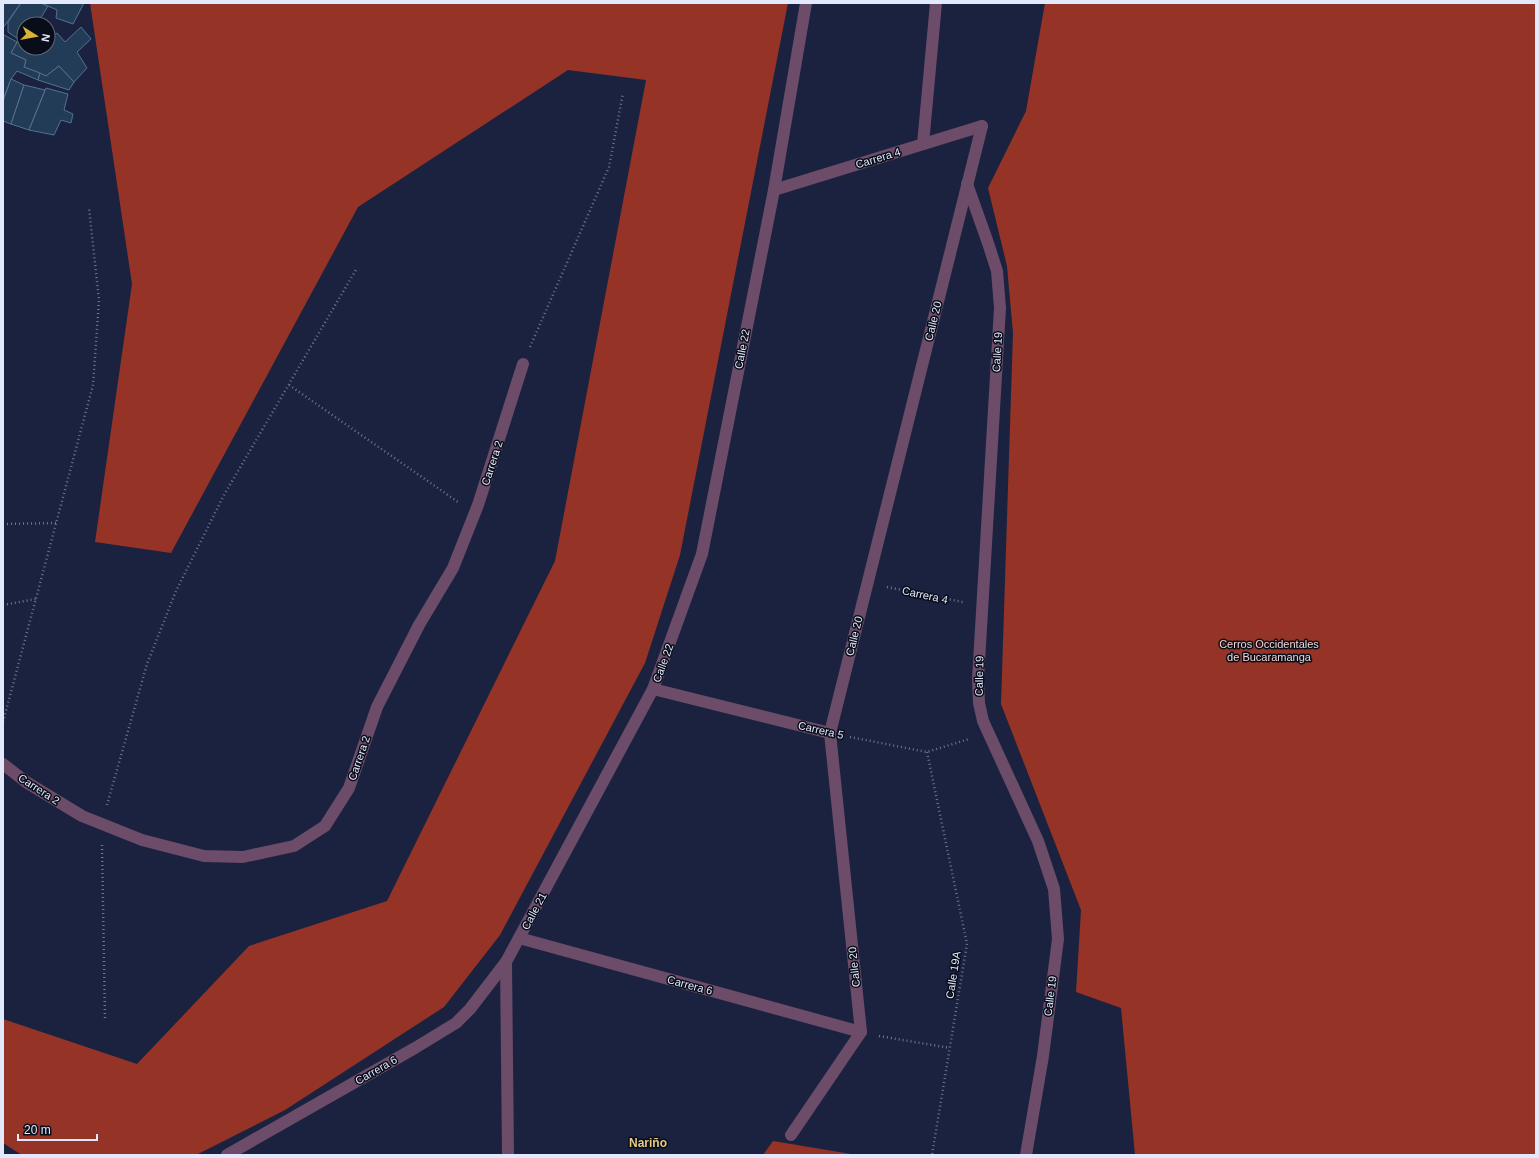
<svg xmlns="http://www.w3.org/2000/svg" width="1539" height="1158" viewBox="0 0 1539 1158" font-family="Helvetica,sans-serif">
<rect width="100%" height="100%" fill="#1a2240"/>
<g fill="#953426">
<polygon points="90,3 788,3 680,555 645,663 500,935 444,1007 285,1110 196,1155 22,1155 3,1143 3,1019 137,1064 249,946 387,901 555,561 646,80 568,70 358,207 171,553 95,542 132,284"/>
<polygon points="1045,3 1536,3 1536,1155 1135,1155 1121,1008 1076,992 1081,910 1001,704 1013,333 1007,266 988,188 1026,111"/>
<polygon points="773,1141 857,1155 763,1155"/>
</g>
<g fill="#223c58" stroke="#557190">
<polygon points="3,3 21,3 3,28"/>
<polygon points="21,3 41,3 48,6 37,24 24,24 24,43 8,32 8,22"/>
<polygon points="41,3 84,3 73,24 56,18 57,10"/>
<polygon points="81,27 91,39 77,52 87,68 74,82 59,66 46,76 24,67 26,60 11,53 17,42 31,51 34,48 48,48 48,39 57,33 65,42"/>
<polygon points="4,35 17,42 11,53 26,60 24,67 40,73 38,80 17,71 11,79 5,95 3,95 3,36"/>
<polygon points="59,66 74,82 69,90 38,80 40,73 46,76"/>
<polygon points="11,79 24,85 11,124 3,121 3,101"/>
<polygon points="24,85 45,90 29,130 11,124"/>
<polygon points="46,88 68,94 64,110 73,114 71,123 61,120 54,135 29,130"/>
</g>
<g fill="none" stroke-linecap="round" stroke-linejoin="round">
<g stroke="#6d758f" stroke-width="2.5" stroke-dasharray="1 3" stroke-linecap="butt">
<polyline points="530,347 609,167 623,93"/>
<polyline points="289,385 458,502"/>
<polyline points="3,524 56,523"/>
<polyline points="887,587 963,602"/>
<polyline points="3,605 36,599"/>
<polyline points="3,722 93,385 99,300 89,208"/>
<polyline points="850,737 927,752 969,739"/>
<polyline points="927,752 967,944 932,1155"/>
<polyline points="107,805 147,664 176,591 224,495 357,268"/>
<polyline points="102,845 105,1019"/>
<polyline points="879,1036 950,1048"/>
</g>
<g stroke="#6c4c68" stroke-width="12">
<polyline points="923,144 936,3"/>
<polyline points="967,184 988,243 997,271 1000,308 978,679 979,703 983,721 1038,841 1054,889 1058,939 1043,1056 1026,1155"/>
<polyline points="774,190 982,126"/>
<polyline points="653,689 830,733"/>
<polyline points="3,764 26,782 82,816 142,840 204,856 243,857 294,846 325,826 349,788 377,707 419,625 453,568 478,505 523,364"/>
<polyline points="519,938 861,1032"/>
<polyline points="506,962 508,1155"/>
<polyline points="791,1135 861,1032 830,733 982,126"/>
<polyline points="227,1155 415,1048 456,1023 470,1009 506,962 653,689 702,554 774,190 806,3"/>
</g>
</g>
<g text-anchor="middle" dominant-baseline="central" stroke-width="3" stroke-linejoin="round" paint-order="stroke">
<g font-size="11" fill="#e2e9fd" stroke="#090d1a">
<text transform="translate(878 158) rotate(-17)">Carrera 4</text>
<text transform="translate(933 321) rotate(-76)">Calle 20</text>
<text transform="translate(742 349) rotate(-79)">Calle 22</text>
<text transform="translate(997 352) rotate(-87)">Calle 19</text>
<text transform="translate(492 463) rotate(-72)">Carrera 2</text>
<text transform="translate(925 595) rotate(12)">Carrera 4</text>
<text transform="translate(854 636) rotate(-76)">Calle 20</text>
<text transform="translate(663 663) rotate(-70)">Calle 22</text>
<text transform="translate(979 676) rotate(-89)">Calle 19</text>
<text transform="translate(821 730) rotate(13)">Carrera 5</text>
<text transform="translate(359 758) rotate(-71)">Carrera 2</text>
<text transform="translate(39 789) rotate(33)">Carrera 2</text>
<text transform="translate(534 911) rotate(-62)">Calle 21</text>
<text transform="translate(854 967) rotate(-96)">Calle 20</text>
<text transform="translate(953 975) rotate(-81)">Calle 19A</text>
<text transform="translate(690 985) rotate(15)">Carrera 6</text>
<text transform="translate(1050 996) rotate(-83)">Calle 19</text>
<text transform="translate(376 1070) rotate(-30)">Carrera 6</text>
</g>
<g font-size="11" fill="#f3d6d1" stroke="#090d1a">
<text x="1269" y="644">Cerros Occidentales<tspan x="1269" dy="13">de Bucaramanga</tspan></text>
</g>
<g font-size="12" font-weight="bold" fill="#e5cb7f" stroke="#090d1a">
<text x="648" y="1143">Nariño</text>
</g>
</g>
<rect width="1539" height="1158" fill="none" stroke="#e2e9fd" stroke-width="8"/>
<g transform="translate(36 36) rotate(101)"><circle r="19" fill="#090d1a" stroke="#606575"/>
<path d="M0-3L7 15L0 10L-7 15Z" fill="#dab333"/>
<text y="-6" font-size="11" font-weight="bold" text-anchor="middle" fill="#e2e9fd">N</text>
</g>
<path d="M18 1134v6h79v-6" fill="none" stroke="#e2e9fd" stroke-width="2"/>
<text x="24" y="1134" font-size="12" fill="#e2e9fd" stroke="#090d1a" stroke-width="3" paint-order="stroke">20 m</text>
</svg>
